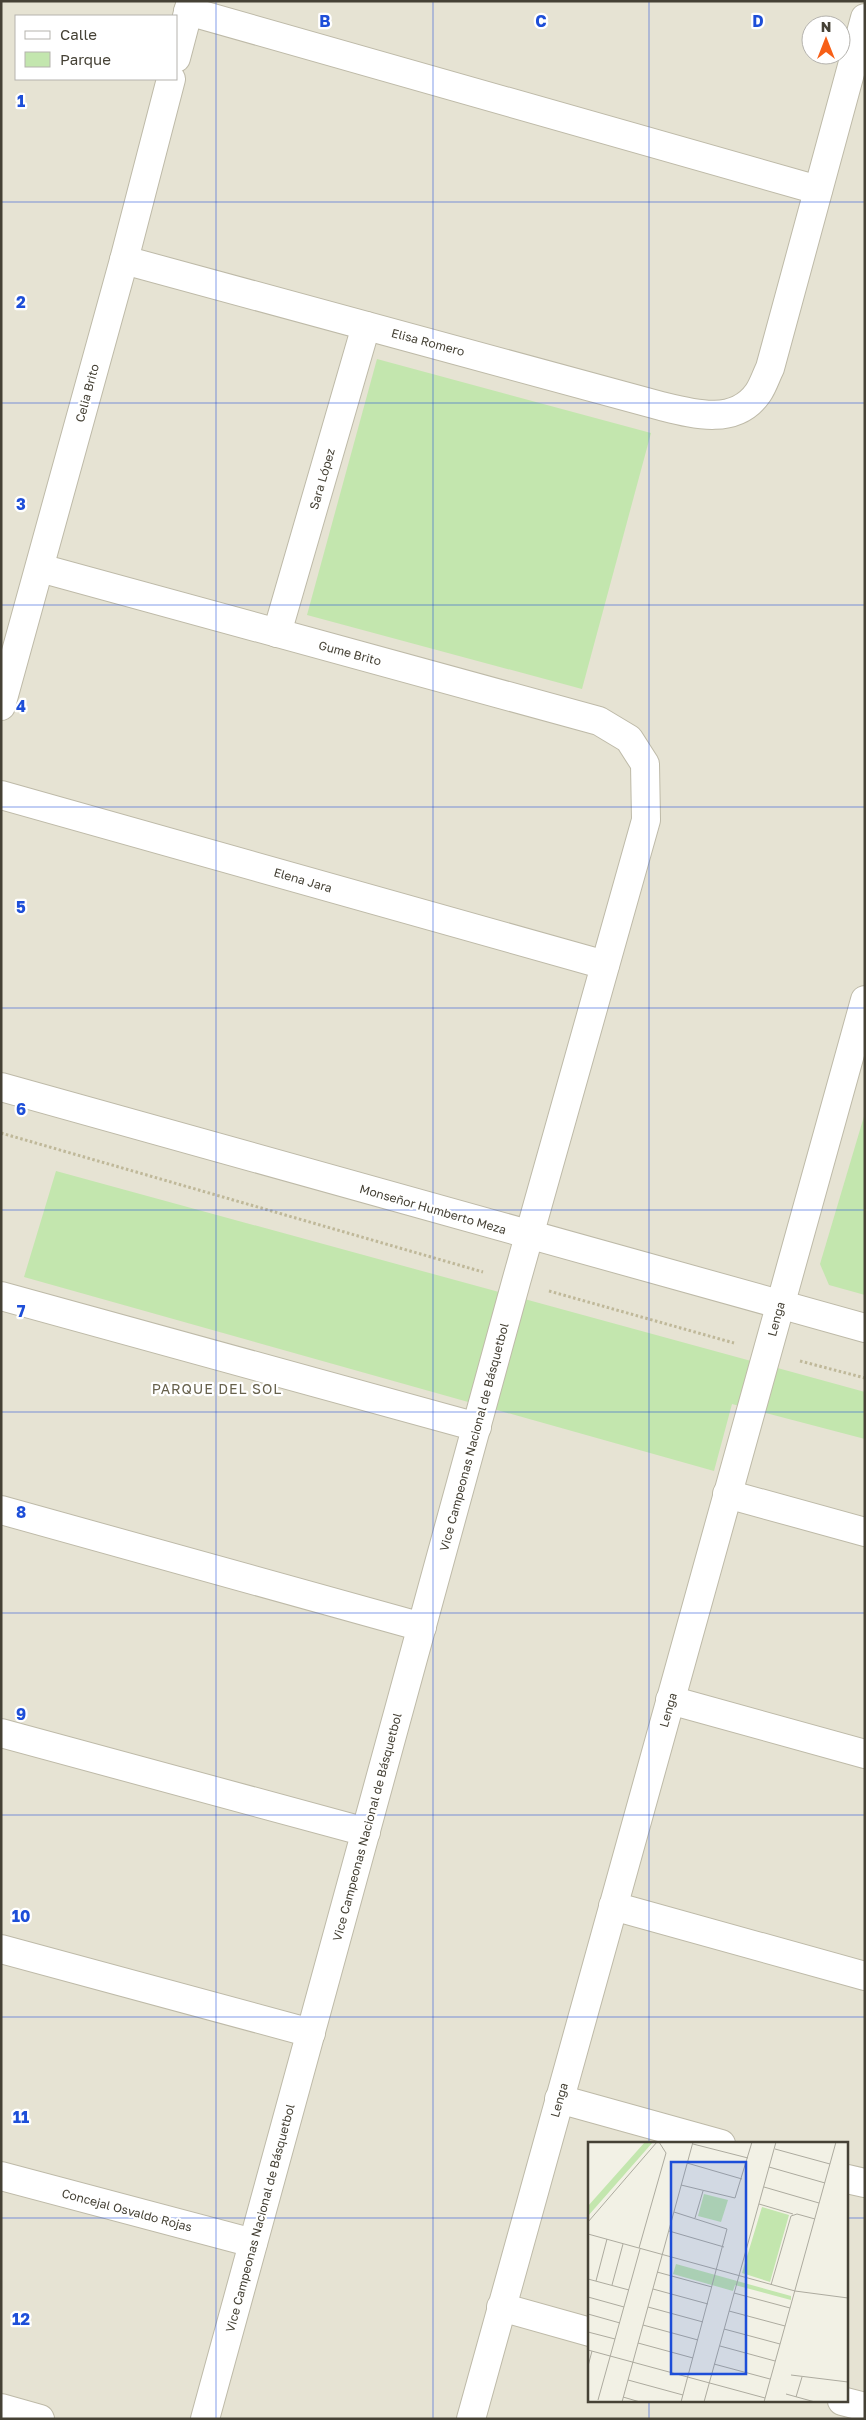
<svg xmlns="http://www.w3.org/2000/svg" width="866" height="2420" viewBox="0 0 866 2420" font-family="'Golos Text',sans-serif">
<rect width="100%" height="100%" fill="#f2f1e5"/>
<path fill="#e6e3d3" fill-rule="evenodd" d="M1,1H865V2419H1ZM16,16H176V79H16ZM811,25H841V55H811ZM590,2144H847V2401H590Z"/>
<g fill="#c3e6ae">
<polygon points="377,359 651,433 582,689 307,615"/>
<polygon points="865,1113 865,1295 829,1285 820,1264"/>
<polygon points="56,1171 865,1392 865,1439 732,1404 714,1471 24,1277"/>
</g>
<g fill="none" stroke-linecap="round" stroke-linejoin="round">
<defs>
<g id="minor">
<polyline points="188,11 818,190"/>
<polyline points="176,58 191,1"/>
<path d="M124,260L661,406C693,414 735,426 758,393C763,386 766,376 770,368L865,18"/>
<polyline points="40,568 599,721 629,739 645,764 646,820 516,1282 205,2419"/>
<polyline points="277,633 366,326"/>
<polyline points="1,706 124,260 171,79"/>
<polyline points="1,795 605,965"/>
<polyline points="1,1087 865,1328"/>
<polyline points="1,1296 477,1427"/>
<polyline points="727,1494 865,1532"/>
<polyline points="1,1510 422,1627"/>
<polyline points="670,1700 865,1754"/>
<polyline points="1,1733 366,1832"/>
<polyline points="613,1906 865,1976"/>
<polyline points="1,1949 311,2033"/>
<polyline points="559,2099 721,2144"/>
<polyline points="1,2176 253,2243"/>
<polyline points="847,2179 865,2183"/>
<polyline points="501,2307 590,2332"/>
<polyline points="842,2401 865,2407"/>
<polyline points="1,2408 40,2419"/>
<polyline points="471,2419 865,1000"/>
</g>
</defs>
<use href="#minor" stroke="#bebaa8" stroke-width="30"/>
<g stroke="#bfb899" stroke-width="3" stroke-dasharray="2.5 2.5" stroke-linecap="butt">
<polyline points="1,1133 483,1272"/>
<polyline points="549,1291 734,1343"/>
<polyline points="800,1361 865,1378"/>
</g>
<use href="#minor" stroke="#fff" stroke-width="28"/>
</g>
<path fill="none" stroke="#1d4ed8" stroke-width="1" stroke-opacity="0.55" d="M216,1V2419M433,1V2419M649,1V2144M1,202H865M1,403H865M1,605H865M1,807H865M1,1008H865M1,1210H865M1,1412H865M1,1613H865M1,1815H865M1,2017H865M1,2218H590M847,2218H865M649,2401V2419"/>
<g text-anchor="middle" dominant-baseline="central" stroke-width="4.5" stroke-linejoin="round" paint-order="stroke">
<g font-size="12" fill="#454135" stroke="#fff">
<text transform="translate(428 342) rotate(15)">Elisa Romero</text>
<text transform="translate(87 393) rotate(-75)">Celia Brito</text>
<text transform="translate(322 479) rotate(-74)">Sara López</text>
<text transform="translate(350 653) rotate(15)">Gume Brito</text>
<text transform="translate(303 880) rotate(16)">Elena Jara</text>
<text transform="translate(433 1209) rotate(16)">Monseñor Humberto Meza</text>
<text transform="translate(776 1319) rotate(-75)">Lenga</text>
<text transform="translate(474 1437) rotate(-75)">Vice Campeonas Nacional de Básquetbol</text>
<text transform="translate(668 1710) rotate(-74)">Lenga</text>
<text transform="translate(367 1827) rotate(-75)">Vice Campeonas Nacional de Básquetbol</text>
<text transform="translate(559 2100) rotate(-74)">Lenga</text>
<text transform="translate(127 2210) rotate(15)">Concejal Osvaldo Rojas</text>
<text transform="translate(260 2218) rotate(-75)">Vice Campeonas Nacional de Básquetbol</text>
</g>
<g font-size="14" letter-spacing="1" fill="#67614c" stroke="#fff">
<text x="217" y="1388">PARQUE DEL SOL</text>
</g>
</g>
<g transform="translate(588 2142)">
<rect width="260" height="260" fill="#f2f1e5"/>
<path d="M57,0H65L0,74V64ZM116,52L140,58L133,80L110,74ZM174,65L201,73L182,140L154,131ZM88,122L203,154V158L147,143L145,149L85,132Z" fill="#c3e6ae"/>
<path fill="none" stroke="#adab9f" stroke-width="1" d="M105,2L160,16M187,7L242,22M99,21L154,37M181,25L237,41M93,43L147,56L164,0M176,45L231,61M171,62L205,72M86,70L139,87L93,260M107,76L115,49M0,80L69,0M81,89L136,105M0,92L207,149L260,156M51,106L78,11L71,0M69,130L124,145M0,137L41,148M8,139L19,97M24,143L35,102M183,143L203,74L209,72L227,77M65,147L120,162M146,151L202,166M0,155L36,165M60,165L115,180M141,169L197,184M0,172L32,181M55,183L110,198M136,187L192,202M0,190L27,197M50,201L105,216M132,204L187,219M0,208L177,256M126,222L182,237M0,224L4,209M203,233L260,240M40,238L95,253M198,252L227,260M35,255L52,260M208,255L214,235M10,258L52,107M34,260L105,0M116,260L188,0M176,260L248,0"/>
<path fill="#1d4ed8" fill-opacity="0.15" stroke="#1d4ed8" stroke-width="2.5" d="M83,20H158V232H83Z"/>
<rect width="260" height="260" fill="none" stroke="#454135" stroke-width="2.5"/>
</g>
<g font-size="16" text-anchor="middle" font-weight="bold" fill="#1d4ed8" stroke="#fff" stroke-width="4.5" stroke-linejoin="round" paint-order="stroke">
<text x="325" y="27">B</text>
<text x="541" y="27">C</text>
<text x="758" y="27">D</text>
<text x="21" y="107">1</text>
<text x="21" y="308">2</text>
<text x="21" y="510">3</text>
<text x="21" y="712">4</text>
<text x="21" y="913">5</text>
<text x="21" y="1115">6</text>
<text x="21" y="1317">7</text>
<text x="21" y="1518">8</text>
<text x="21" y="1720">9</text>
<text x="21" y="1922">10</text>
<text x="21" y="2123">11</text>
<text x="21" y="2325">12</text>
</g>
<rect width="866" height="2420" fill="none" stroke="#454135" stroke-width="5"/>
<rect x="15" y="15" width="162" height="65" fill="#ffffff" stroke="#b5b3ae"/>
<rect x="25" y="31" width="25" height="8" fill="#ffffff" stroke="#b5b3ae"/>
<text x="60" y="40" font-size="15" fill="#454135">Calle</text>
<rect x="25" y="52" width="25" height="15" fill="#c3e6ae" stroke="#b5b3ae"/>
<text x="60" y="65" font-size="15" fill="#454135">Parque</text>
<g transform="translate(826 40)"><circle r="24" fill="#ffffff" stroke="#b5b3ae"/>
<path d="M0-4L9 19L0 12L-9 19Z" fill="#f75f17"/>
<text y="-8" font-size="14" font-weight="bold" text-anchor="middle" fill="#454135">N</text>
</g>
</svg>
